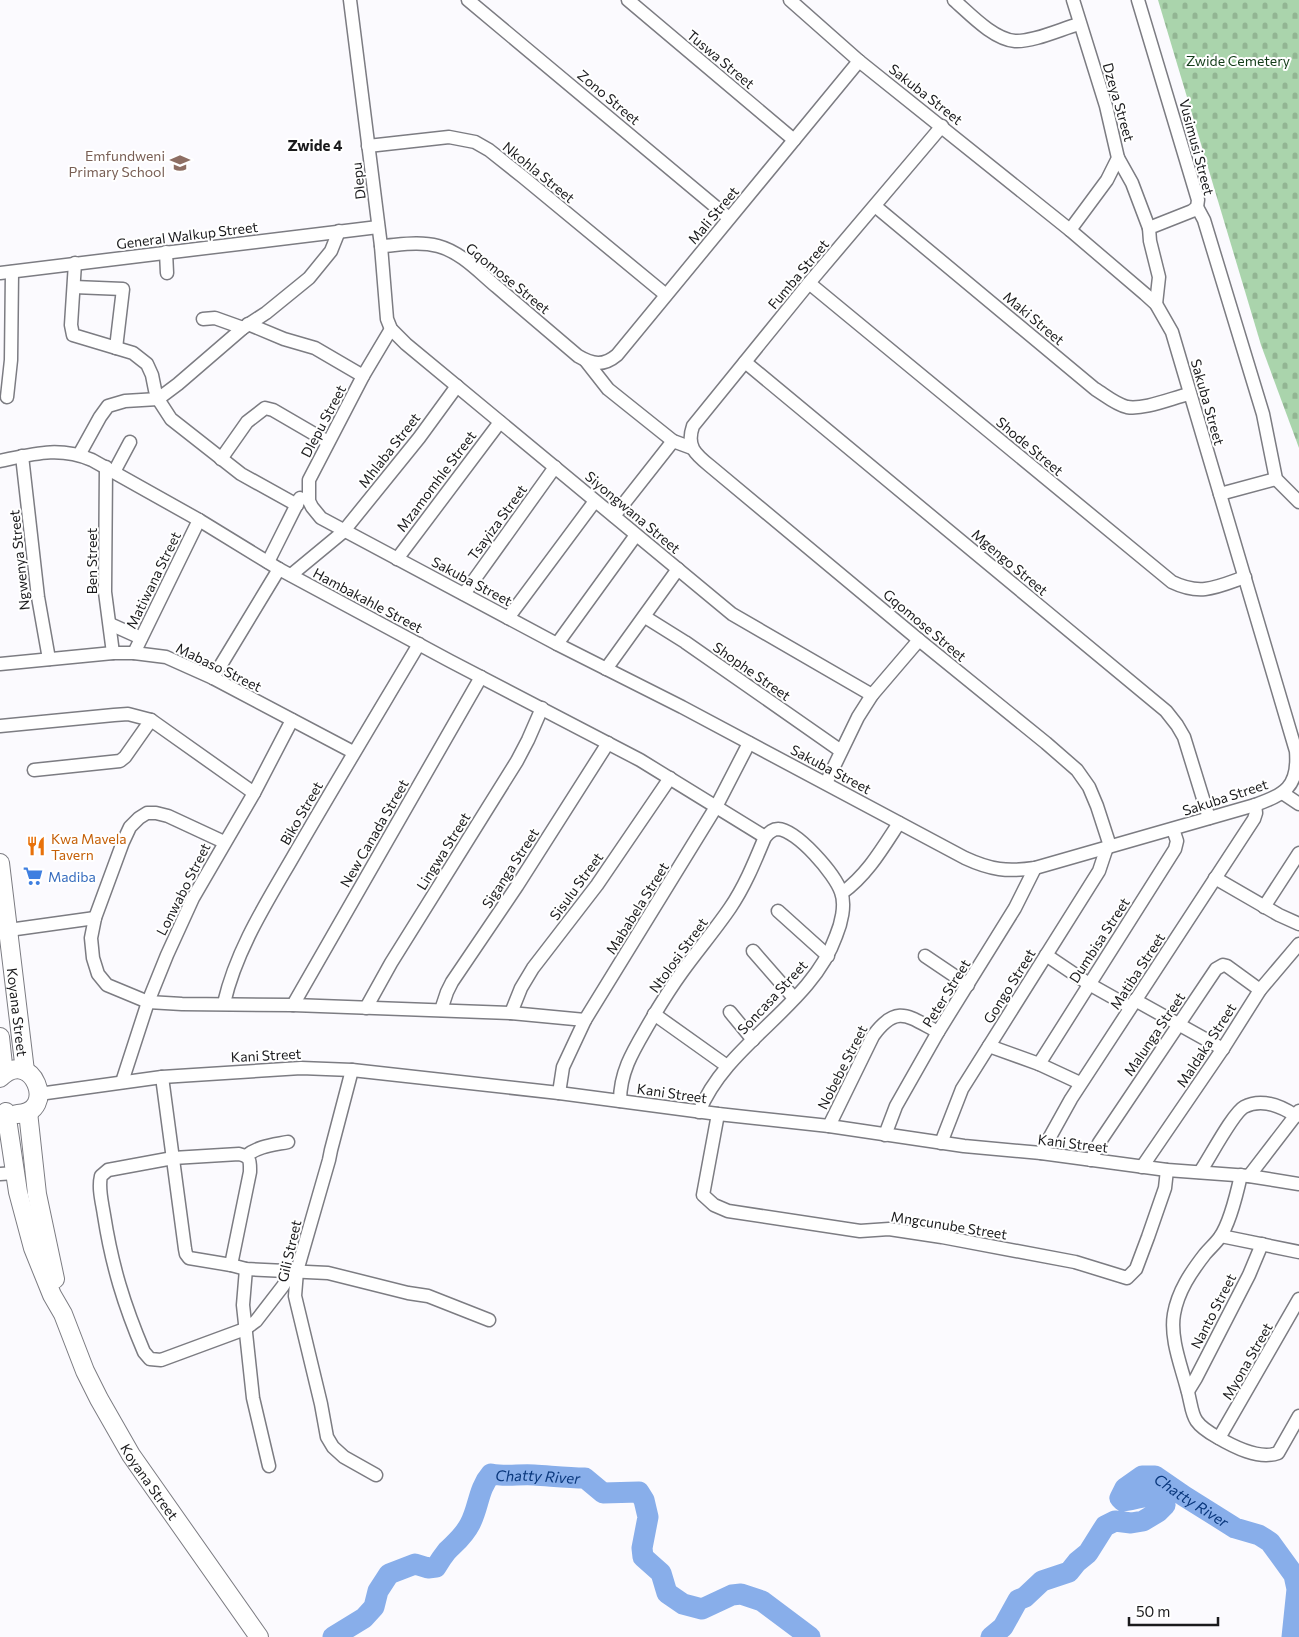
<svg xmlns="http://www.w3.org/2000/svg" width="1299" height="1637" viewBox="0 0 1299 1637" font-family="Commissioner,sans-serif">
<defs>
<pattern id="cemetery-stones" width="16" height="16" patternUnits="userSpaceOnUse" patternTransform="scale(1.25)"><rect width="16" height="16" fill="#aad4ac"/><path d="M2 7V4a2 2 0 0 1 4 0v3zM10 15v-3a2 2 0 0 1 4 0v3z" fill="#92b593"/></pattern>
</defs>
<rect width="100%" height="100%" fill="#fbfafe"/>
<polygon fill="url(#cemetery-stones)" points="1158,0 1299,0 1299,448 1261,345"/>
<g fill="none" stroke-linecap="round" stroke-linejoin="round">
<g stroke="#88aeea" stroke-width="21">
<path id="s1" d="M333,1637L364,1618L374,1607L378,1591L389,1574L415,1564L428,1568L436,1567C439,1562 443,1556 447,1551C456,1542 464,1536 470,1524C479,1507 478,1489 491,1474C506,1477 519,1474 534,1475C551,1476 568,1478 585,1478L603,1493L639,1492L644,1500L648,1517L642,1548L643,1557L661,1573L667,1593L683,1604L702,1609L732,1595L741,1594L762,1601L810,1637"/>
<path id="s2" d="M991,1637L1003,1627L1018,1600L1025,1597L1042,1581L1069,1572L1077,1562L1088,1553L1105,1526L1115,1521L1131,1523L1143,1521L1158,1512L1165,1505L1163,1499C1144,1492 1140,1500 1123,1501L1120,1498L1125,1488L1142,1476H1155L1184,1496L1235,1528L1259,1535L1270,1542L1294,1575L1297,1589L1292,1637"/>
</g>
<defs>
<g id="minor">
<polyline points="350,0 381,246 387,319 391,329 406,344 732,614 872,695"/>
<polyline points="468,0 729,218"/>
<polyline points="628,0 794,140"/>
<path d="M954,0C970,14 993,39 1015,41C1033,42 1061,29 1079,24"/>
<polyline points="1138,0 1198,200 1197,207 1192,211 1149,228 1150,241 1159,277 1156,304"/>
<path d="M942,126L809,283L693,426C686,446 695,454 710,466L919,640L1046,743L1077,770L1089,787L1097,806L1110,846"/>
<polyline points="368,146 449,137 475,142 489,150 523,177 666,295"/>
<polyline points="1118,158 1132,183 1149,228"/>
<path d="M875,206L1095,389C1105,395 1115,404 1127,407C1144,410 1172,398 1189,394"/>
<polyline points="1197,207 1204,220 1263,414 1276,479 1299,502"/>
<polyline points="1070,230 1107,180 1118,158 1106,106 1073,0"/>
<path d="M381,246C399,245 419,241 438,246C461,252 479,272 497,287C524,310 551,333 578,356C593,365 604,366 617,355L859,61"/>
<polyline points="166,252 167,273"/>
<polyline points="75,263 71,325 73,335 133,353 147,364 152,375 155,390 158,399 171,419 241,474 297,505"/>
<polyline points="0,273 378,227"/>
<path d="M809,283L1172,582C1201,596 1217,587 1245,577"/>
<polyline points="74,287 123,289 116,348"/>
<polyline points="203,319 215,318 243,328"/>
<polyline points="248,324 284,339 315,348 363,376"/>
<path d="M391,329L363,376L309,480V501L312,507L321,518L557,644L682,707L965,858C991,870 1007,872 1035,868L1255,805C1284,794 1299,788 1296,751L1172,332L1156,304L1145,294L1070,230L859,61L790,0"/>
<polyline points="586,361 608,389 673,441 692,448"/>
<polyline points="745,362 1166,711 1177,725 1184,737 1209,818"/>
<polyline points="7,397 11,360 12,272"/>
<polyline points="79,455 100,417 108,406 125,401 158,399 178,384 243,328 266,313 309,278 331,251 339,231"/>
<polyline points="22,456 38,597 49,659"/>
<polyline points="221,459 247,422 265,408 273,410 328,442"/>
<path d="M0,461C33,454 59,446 92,460L199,520L279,569L450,661L640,760L765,837"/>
<polyline points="106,467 105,592 113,653"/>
<polyline points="114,472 130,442"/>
<polyline points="1220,494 1276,479"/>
<polyline points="614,516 673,441"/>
<polyline points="397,559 500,422"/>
<polyline points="268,562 300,498"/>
<polyline points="291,575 343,532 419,438 457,386"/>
<polyline points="464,594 555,467"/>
<polyline points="645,617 685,642 841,751"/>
<polyline points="508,618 595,501"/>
<polyline points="110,624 141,638"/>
<polyline points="557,644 636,535"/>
<polyline points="134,653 199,520"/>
<polyline points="0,664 113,653 134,653 166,657 213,678 353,752"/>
<polyline points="606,669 678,569"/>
<polyline points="213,678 279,569"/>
<polyline points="0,726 114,715 128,714 151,720 254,793"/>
<polyline points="34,770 120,761 125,757 151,720"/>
<polyline points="826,783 858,717 872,695 919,640"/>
<polyline points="1284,794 1299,804"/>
<polyline points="224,842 168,816 156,813 147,813 139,818 130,827 123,842 95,918 91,938 93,958 98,974 107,985 148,1002 182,1004 293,1005 511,1013 585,1020"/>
<polyline points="1215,878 1279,915 1299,924"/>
<path d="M842,893C867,875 882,849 899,823"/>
<polyline points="1264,907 1299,853"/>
<polyline points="778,911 828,956"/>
<polyline points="9,930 95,918"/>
<polyline points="753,951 794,998"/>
<polyline points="1046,955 1089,984 1130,1007"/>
<polyline points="925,956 968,985"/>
<polyline points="1135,1000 1223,1049"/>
<path d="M224,1003C237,947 269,899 297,850C337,781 378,713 419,644"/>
<polyline points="293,1005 481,677"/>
<polyline points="366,1008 391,963 517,761 528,740 542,708"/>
<polyline points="441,1010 447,992 452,982 517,886 608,743"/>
<polyline points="730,1012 753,1040"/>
<polyline points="511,1013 521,988 533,968 597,885 670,778"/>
<polyline points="654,1014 727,1066"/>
<polyline points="989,1046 1039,1064 1080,1083"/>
<polyline points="1039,1064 1175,849 1177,841 1173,829"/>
<polyline points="352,1070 331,1150 329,1160 297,1271 295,1296 321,1404 327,1437 333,1447 344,1457 376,1475"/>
<polyline points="162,1077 185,1249 186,1254 189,1258 231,1265 246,1269 328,1273 408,1293 428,1296 489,1320"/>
<polyline points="122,1082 148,1002 167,955 193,898 254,793 292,720"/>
<polyline points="559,1093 563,1067 585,1020 716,807 749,743"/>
<polyline points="39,1094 162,1077 301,1068 352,1070 559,1093 718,1114 829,1126 964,1146 1041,1153 1167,1170 1249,1176 1299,1184"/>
<path d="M620,1101C620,1072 633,1051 647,1027C658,1008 669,990 682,972C697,951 715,930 730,908C745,886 755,861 765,837C769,833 772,829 778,829C797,830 835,874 841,892C846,905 841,924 836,936C811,1007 727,1042 699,1112"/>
<polyline points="718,1114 703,1195 714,1205 728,1211 860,1231 889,1229 942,1237 1075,1262 1127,1278 1136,1269 1148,1237 1165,1188 1167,1170"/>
<path d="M829,1126L873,1036C897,1003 909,1017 938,1032"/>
<polyline points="885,1135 896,1106 938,1032 1015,908 1035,868"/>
<polyline points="941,1143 962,1089 1099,871 1107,847"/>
<polyline points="1041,1153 1071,1099 1254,819 1256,813 1255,805"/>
<path d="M246,1156C258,1146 273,1145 288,1142"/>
<polyline points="1091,1160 1099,1143 1216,969 1223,965 1227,966 1260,990"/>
<polyline points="1142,1167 1224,1047 1260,990 1299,944"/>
<path d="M1200,1172C1209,1159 1233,1113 1244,1107C1261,1098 1281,1106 1296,1116"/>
<polyline points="0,1174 15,1173"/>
<path d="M1241,1175C1237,1193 1230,1223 1220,1237C1216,1243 1210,1248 1205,1254C1191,1272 1178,1291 1174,1314C1170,1337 1180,1363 1186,1385C1195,1414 1187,1420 1217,1437C1234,1447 1259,1460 1278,1453L1299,1416"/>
<polyline points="1249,1176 1299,1111"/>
<polyline points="1221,1236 1299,1252"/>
<path d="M231,1265L250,1172C250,1161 251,1157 239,1154L173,1158L108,1170L101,1176C98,1188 102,1202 104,1215C112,1266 124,1305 144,1352L150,1359L161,1360L245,1329L256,1321L283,1286L286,1281V1271"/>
<polyline points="246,1269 243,1305 253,1398 269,1466"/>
<polyline points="1188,1391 1196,1378 1249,1275 1262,1244"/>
<polyline points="1219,1438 1299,1299"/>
</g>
<g id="secondary">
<path id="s3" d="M0,863L25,1071"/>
<polyline points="0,1037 4,1074"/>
<path d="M0,1078C32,1046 59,1113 17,1114"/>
<path id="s4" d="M6,1112L18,1192L33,1248L52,1295L63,1314L85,1371L99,1399L131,1455L259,1637"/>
<polyline points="28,1112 37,1194 55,1279"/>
</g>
</defs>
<use href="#minor" stroke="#7c7c82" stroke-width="15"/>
<use href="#secondary" stroke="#7c7c82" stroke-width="20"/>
<use href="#minor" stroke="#fff" stroke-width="12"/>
<use href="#secondary" stroke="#fff" stroke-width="18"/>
</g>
<defs>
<symbol id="school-bare" viewBox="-9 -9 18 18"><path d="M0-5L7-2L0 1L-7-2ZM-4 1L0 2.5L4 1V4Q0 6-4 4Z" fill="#8d6e63" stroke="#fff" stroke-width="2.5" paint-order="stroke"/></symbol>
<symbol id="restaurant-bare" viewBox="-9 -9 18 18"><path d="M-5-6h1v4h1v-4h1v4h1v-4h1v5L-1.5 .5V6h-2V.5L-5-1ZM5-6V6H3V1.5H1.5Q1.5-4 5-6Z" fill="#e8710a" stroke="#fff" stroke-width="2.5" paint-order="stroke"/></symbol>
<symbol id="supermarket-bare" viewBox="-9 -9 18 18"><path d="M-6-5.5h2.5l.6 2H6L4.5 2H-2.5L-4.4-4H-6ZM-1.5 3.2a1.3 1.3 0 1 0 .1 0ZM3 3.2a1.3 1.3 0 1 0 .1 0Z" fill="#3f7fe0" stroke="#fff" stroke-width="2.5" paint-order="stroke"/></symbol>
</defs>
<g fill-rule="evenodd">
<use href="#school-bare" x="166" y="149" width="28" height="28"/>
<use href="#restaurant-bare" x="22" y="832" width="28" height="28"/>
<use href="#supermarket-bare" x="19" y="862" width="28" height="28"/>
</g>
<g text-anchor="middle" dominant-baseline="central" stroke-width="4" stroke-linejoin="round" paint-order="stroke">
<g font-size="14" fill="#1a1a1c" stroke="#fff">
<text transform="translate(721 59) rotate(40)">Tuswa Street</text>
<text transform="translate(926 94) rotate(38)">Sakuba Street</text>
<text transform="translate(609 97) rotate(40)">Zono Street</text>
<text transform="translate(1119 102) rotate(74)">Dzeya Street</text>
<text transform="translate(1197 147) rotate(75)">Vusimusi Street</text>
<text transform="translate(539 172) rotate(39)">Nkohla Street</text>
<text transform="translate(358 181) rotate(-97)">Dlepu</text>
<text transform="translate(713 215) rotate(-50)">Mali Street</text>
<text transform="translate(187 235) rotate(-7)">General Walkup Street</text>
<text transform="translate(798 274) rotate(-50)">Fumba Street</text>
<text transform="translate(508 278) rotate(39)">Gqomose Street</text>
<text transform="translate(1034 318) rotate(40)">Maki Street</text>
<text transform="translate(1208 402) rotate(74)">Sakuba Street</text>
<text transform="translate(323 421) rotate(-62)">Dlepu Street</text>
<text transform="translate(1030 446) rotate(40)">Shode Street</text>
<text transform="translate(389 450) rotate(-52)">Mhlaba Street</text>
<text transform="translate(436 481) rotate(-53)">Mzamomhle Street</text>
<text transform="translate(633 512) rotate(40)">Siyongwana Street</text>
<text transform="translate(497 522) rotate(-54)">Tsayiza Street</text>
<text transform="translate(19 560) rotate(-96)">Ngwenya Street</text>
<text transform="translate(91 561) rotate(-90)">Ben Street</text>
<text transform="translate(1010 562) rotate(40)">Mgengo Street</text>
<text transform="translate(153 580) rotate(-64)">Matiwana Street</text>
<text transform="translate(472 581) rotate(28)">Sakuba Street</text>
<text transform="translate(368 600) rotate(28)">Hambakahle Street</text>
<text transform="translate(925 625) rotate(40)">Gqomose Street</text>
<text transform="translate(219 667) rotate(26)">Mabaso Street</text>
<text transform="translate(752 671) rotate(35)">Shophe Street</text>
<text transform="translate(831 769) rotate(28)">Sakuba Street</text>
<text transform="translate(1225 797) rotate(-18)">Sakuba Street</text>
<text transform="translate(301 813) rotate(-60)">Biko Street</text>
<text transform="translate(374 833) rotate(-60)">New Canada Street</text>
<text transform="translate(443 851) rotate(-58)">Lingwa Street</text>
<text transform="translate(510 868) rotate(-57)">Siganga Street</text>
<text transform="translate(576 886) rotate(-54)">Sisulu Street</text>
<text transform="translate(183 889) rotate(-63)">Lonwabo Street</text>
<text transform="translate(637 908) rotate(-58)">Mababela Street</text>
<text transform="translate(1099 940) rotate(-57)">Dumbisa Street</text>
<text transform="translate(678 955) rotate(-54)">Ntolosi Street</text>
<text transform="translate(1137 971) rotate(-57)">Matiba Street</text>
<text transform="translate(1009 986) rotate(-58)">Gongo Street</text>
<text transform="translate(946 993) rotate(-58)">Peter Street</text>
<text transform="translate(772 997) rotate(-47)">Soncasa Street</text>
<text stroke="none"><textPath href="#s3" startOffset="150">Koyana Street</textPath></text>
<text transform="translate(1154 1034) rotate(-56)">Malunga Street</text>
<text transform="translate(1206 1045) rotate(-57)">Maldaka Street</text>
<text transform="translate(266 1055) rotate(-3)">Kani Street</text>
<text transform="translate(842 1067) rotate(-63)">Nobebe Street</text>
<text transform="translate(672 1093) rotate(8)">Kani Street</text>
<text transform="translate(1073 1143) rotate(7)">Kani Street</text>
<text transform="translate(949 1225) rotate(9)">Mngcunube Street</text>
<text transform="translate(289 1251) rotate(-77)">Gili Street</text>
<text transform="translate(1213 1311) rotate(-63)">Nanto Street</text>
<text transform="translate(1247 1361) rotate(-60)">Myona Street</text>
<text stroke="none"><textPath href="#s4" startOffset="401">Koyana Street</textPath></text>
</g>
<g font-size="14" fill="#133c19" stroke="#fff">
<text x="1238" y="60">Zwide Cemetery</text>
</g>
<g font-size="14" fill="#785e54" stroke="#fff" text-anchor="end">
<text x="165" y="155">Emfundweni<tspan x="165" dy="16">Primary School</tspan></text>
</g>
<g font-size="14" fill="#c56008" stroke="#fff" text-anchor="start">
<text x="51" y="838">Kwa Mavela<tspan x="51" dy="16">Tavern</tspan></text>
</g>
<g font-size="14" fill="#366cbe" stroke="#fff" text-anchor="start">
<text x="48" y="876">Madiba</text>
</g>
<g font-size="15" font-weight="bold" fill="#1a1a1c" stroke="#fff">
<text x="315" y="145">Zwide 4</text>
</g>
<g font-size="15" font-style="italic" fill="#09377c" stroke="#fff">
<text stroke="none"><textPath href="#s1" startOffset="294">Chatty River</textPath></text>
<text stroke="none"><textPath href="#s2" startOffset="372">Chatty River</textPath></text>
</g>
</g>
<path d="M1129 1617v8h89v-8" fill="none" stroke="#1a1a1c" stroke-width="2.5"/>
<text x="1136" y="1617" font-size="15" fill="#1a1a1c" stroke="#ffffff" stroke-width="4" paint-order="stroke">50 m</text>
</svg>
